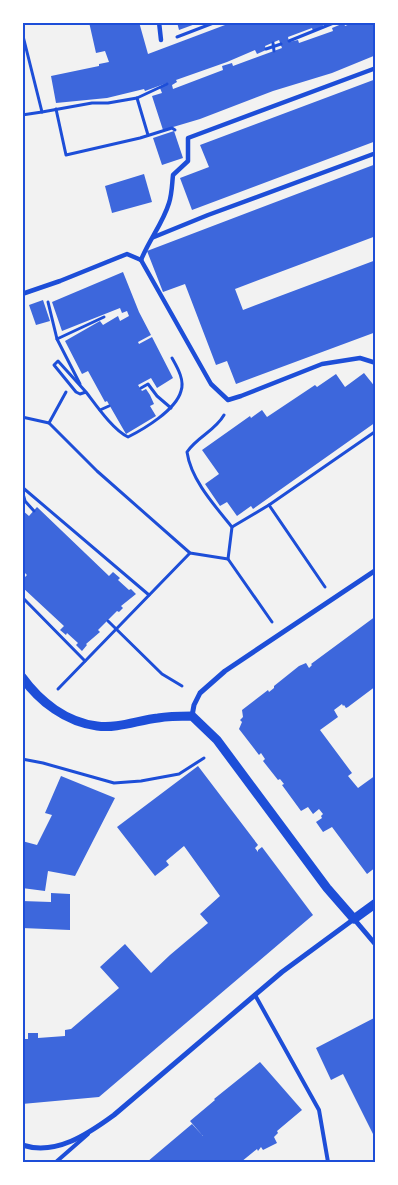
<svg xmlns="http://www.w3.org/2000/svg" width="398" height="1185" viewBox="0 0 398 1185" font-family="Barlow,sans-serif">
<rect width="100%" height="100%" fill="#f2f2f2"/>
<g fill="#3d67dc" fill-rule="evenodd">
<path d="M89,22H139L148,54L233,22H322L323,26L313,31L312,28L288,37L289,42L298,40L299,43L333,31L332,28L344,23L345,26L355,22H376V55L332,73L273,91L200,119L163,130L152,96L162,93L160,88L167,83L145,91L144,89L107,98L56,103L51,76L99,66V64L109,62L105,51L96,53ZM279,40L282,48L233,66L232,63L222,66L223,70L173,89L172,85L177,82L176,80L227,62L255,50L257,54L266,50L265,46Z"/>
<polygon points="177,22 198,22 198,23 179,30"/>
<polygon points="376,79 376,141 192,210 180,178 209,167 200,145"/>
<polygon points="174,131 183,158 162,165 153,138"/>
<polygon points="376,164 376,236 235,289 243,310 376,260 376,332 236,384 227,361 216,365 185,284 163,292 147,251"/>
<polygon points="144,174 152,202 112,213 105,186"/>
<polygon points="123,272 139,312 151,335 138,342 139,344 152,337 173,378 157,388 151,378 138,385 142,391 146,389 150,395 154,404 150,406 156,416 126,434 107,401 105,402 88,371 82,374 65,341 100,321 103,325 118,316 120,321 129,316 127,311 122,313 120,308 62,331 52,302"/>
<polygon points="43,300 50,321 36,325 29,305"/>
<polygon points="364,373 376,388 376,397 374,399 376,401 376,422 253,509 251,506 237,516 227,502 220,506 205,484 219,474 202,450 250,416 251,418 262,410 267,417 315,385 317,387 336,374 345,387"/>
<polygon points="37,507 109,576 113,572 120,578 118,580 129,590 131,589 136,594 121,606 123,608 119,612 117,611 98,630 100,632 86,644 87,645 82,651 76,645 78,643 67,633 66,635 60,630 64,626 22,587 22,580 27,575 22,570 22,510 29,516"/>
<polygon points="376,616 376,686 348,707 346,708 344,705 343,706 342,704 334,710 338,717 320,730 352,773 348,776 358,788 376,775 376,867 367,874 332,827 323,832 316,822 322,818 321,816 323,814 319,809 313,814 308,807 301,811 282,785 284,784 280,779 278,780 263,761 265,759 261,753 259,755 239,729 242,722 240,720 243,717 242,710 268,690 269,692 274,688 274,686 299,666 306,663 309,668 312,665 311,664"/>
<polygon points="198,766 258,845 255,848 258,852 258,850 262,847 313,915 99,1097 22,1104 22,1039 28,1039 28,1033 38,1033 38,1038 65,1036 65,1030 71,1029 119,988 100,967 125,944 151,973 170,955 208,923 200,914 220,896 184,846 166,861 169,865 155,876 117,827"/>
<polygon points="61,776 115,798 75,876 48,871 45,891 22,888 22,841 37,845 52,815 45,813"/>
<polygon points="51,893 70,894 70,930 22,928 22,901 51,902"/>
<polygon points="376,1017 376,1140 343,1074 331,1080 316,1048"/>
<polygon points="260,1062 302,1110 277,1131 278,1133 274,1137 277,1143 263,1150 261,1147 258,1151 257,1149 241,1162 147,1162 192,1124 203,1136 190,1121 215,1100 214,1099"/>
</g>
<g fill="none" stroke-linecap="round" stroke-linejoin="round">
<g stroke="#1d4ed8" stroke-width="3">
<polyline points="22,32 42,112 22,115"/>
<polyline points="177,37 216,22"/>
<polyline points="289,41 336,22"/>
<polyline points="273,43 274,51"/>
<polyline points="266,49 281,44"/>
<polyline points="137,98 148,135"/>
<polyline points="56,109 66,155 140,138 172,128 175,130"/>
<polyline points="42,112 92,103 108,103 137,98 167,84"/>
<polyline points="48,302 57,339 80,384"/>
<polyline points="57,339 104,317"/>
<polyline points="141,388 148,384 157,396 171,408"/>
<path d="M86,392L58,361L54,365L76,392L80,394L86,392C96,405 113,430 128,437C144,429 176,410 181,391C185,380 177,367 172,358"/>
<polyline points="100,410 109,406"/>
<path d="M224,415C215,431 197,437 187,452C191,480 215,506 232,527L228,559"/>
<polyline points="22,417 49,423 97,471 190,553 228,559 272,622"/>
<polyline points="49,423 66,392"/>
<polyline points="22,487 149,595"/>
<polyline points="22,490 25,501 34,511"/>
<polyline points="232,527 269,505"/>
<polyline points="325,587 269,505 376,431"/>
<polyline points="22,597 85,661"/>
<polyline points="108,621 162,674 182,686"/>
<polyline points="58,689 190,553"/>
<polyline points="22,759 43,763 114,783 141,781 179,774 204,758"/>
</g>
<g stroke="#1d4ed8" stroke-width="4">
<polyline points="255,995 319,1110 328,1162"/>
<polyline points="56,1162 88,1134"/>
</g>
<g stroke="#1d4ed8" stroke-width="4.5">
<polyline points="159,22 161,40"/>
<polyline points="154,237 208,215 376,153"/>
<path d="M141,260C149,240 163,223 169,203C172,194 172,184 173,175L188,161V138L376,68"/>
<polyline points="141,260 211,384 228,400 241,396 322,364 360,358 376,363"/>
<polyline points="22,294 60,281 127,254 141,260"/>
</g>
<g stroke="#1d4ed8" stroke-width="5">
<polyline points="192,716 194,705 200,693 225,671 376,570"/>
<path d="M22,1145C56,1156 88,1134 114,1115L282,972L354,919L376,945"/>
</g>
<path stroke="#1d4ed8" stroke-width="9" d="M22,677C40,702 66,722 97,726C117,729 139,720 158,718C169,716 181,716 192,716L217,740L327,888L354,919L376,903"/>
</g>
<rect width="398" height="1185" fill="none" stroke="#ffffff" stroke-width="48"/>
<rect x="24" y="24" width="350" height="1137" fill="none" stroke="#1d4ed8" stroke-width="2"/>
</svg>
